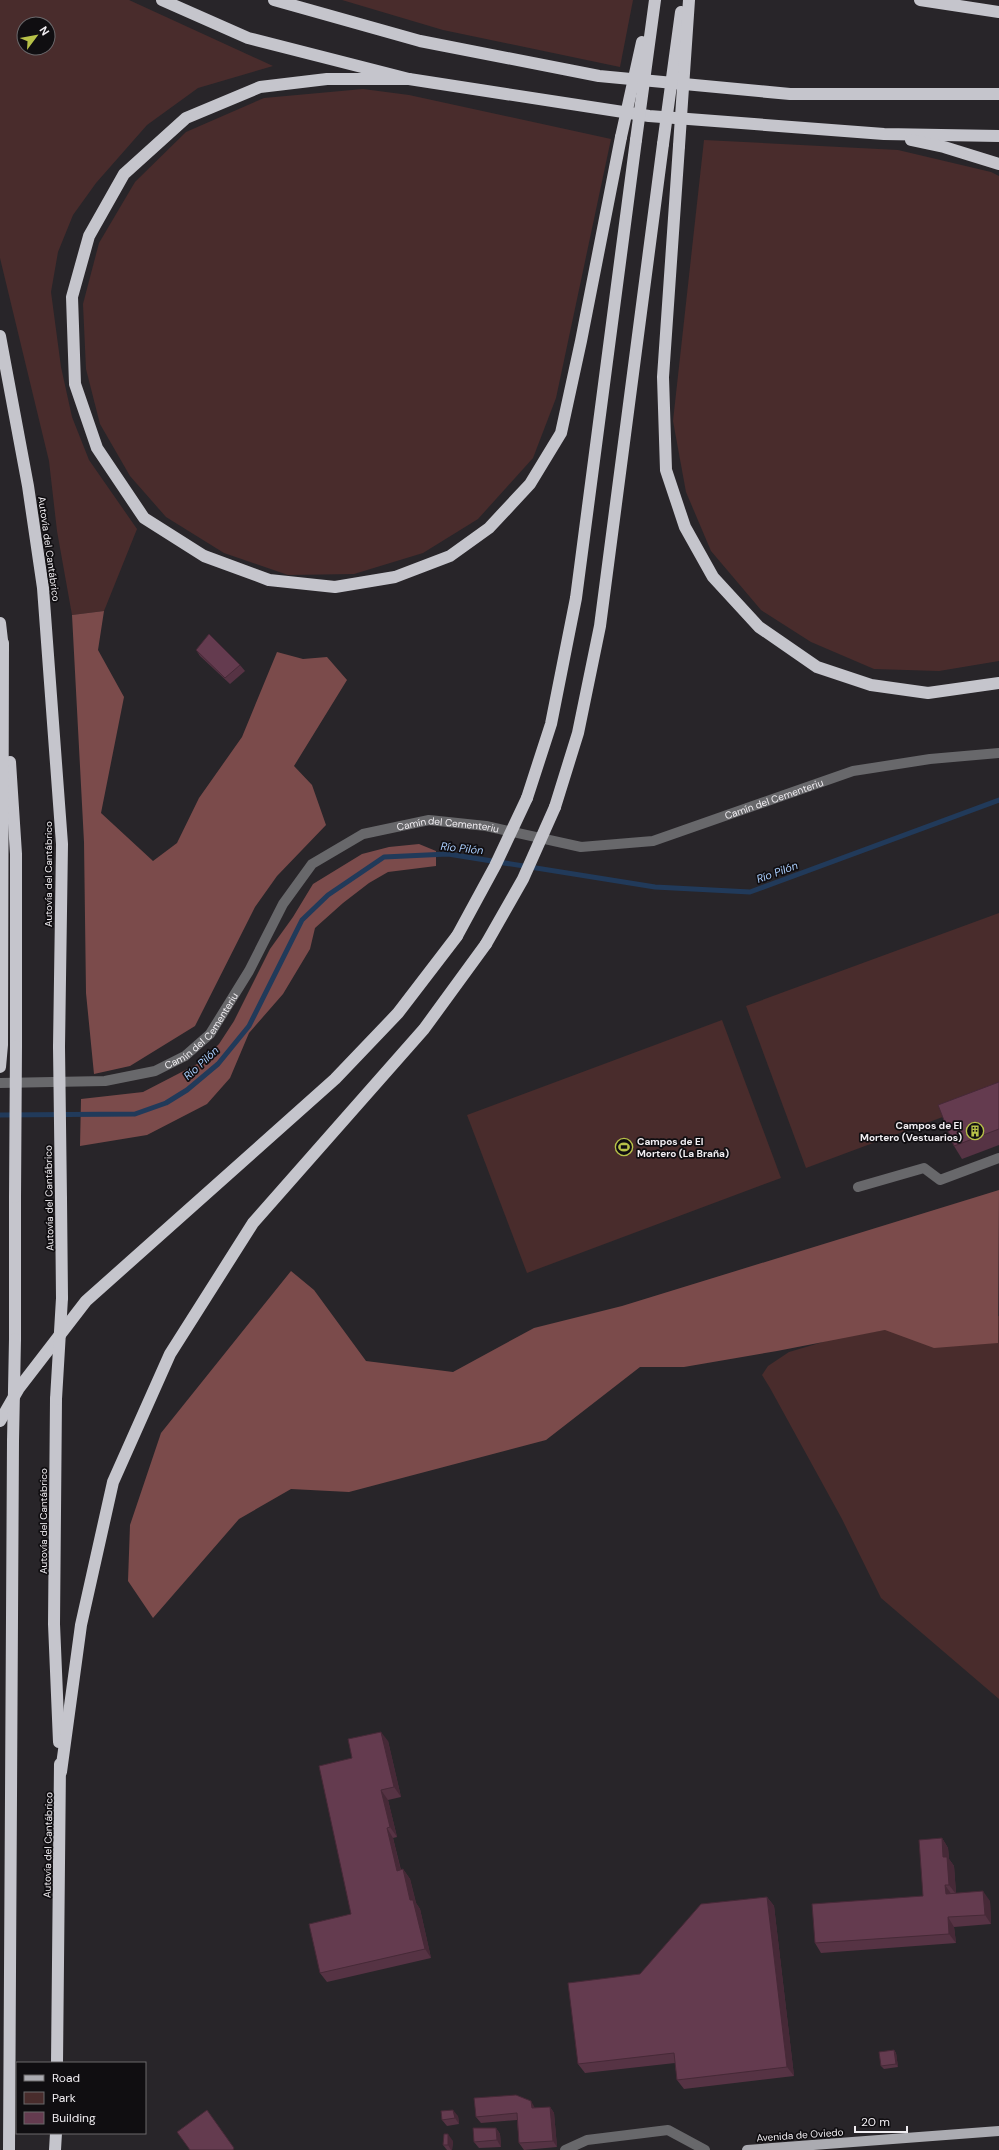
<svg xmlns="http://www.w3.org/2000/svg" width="999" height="2150" viewBox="0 0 999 2150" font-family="'DM Sans',sans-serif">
<rect width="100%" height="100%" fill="#282529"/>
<g fill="#492c2c" fill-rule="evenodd">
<path d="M0,0H129L273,66L198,88L147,125L96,183L73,215L58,252L51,292L61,367L72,417L89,460L137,529L104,611L72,615L57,531L49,461L0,258ZM24,24H48V48H24Z"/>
<polygon points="342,0 633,0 620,67 443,30"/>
<polygon points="363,89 409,95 611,139 556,398 533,458 478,519 423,553 354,574 288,575 224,553 166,517 130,476 100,424 86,369 83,304 99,243 135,182 186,132 264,98"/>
<polygon points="704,140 898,150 991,172 999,176 999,661 939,671 874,669 811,642 761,610 711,551 686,492 673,421"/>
<polygon points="999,913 999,1096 806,1168 746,1006"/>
<polygon points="722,1020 781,1178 527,1273 467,1115"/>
<polygon points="999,1316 999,1699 881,1598 842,1519 770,1388 762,1375 768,1366 789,1352 833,1339 913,1325"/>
</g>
<g fill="#7b4b4b">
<polygon points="104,611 98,650 124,697 101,813 153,861 177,843 199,798 242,737 277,652 303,659 327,657 347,680 294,766 312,785 326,825 277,876 255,907 195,1026 130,1066 94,1074 86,993 84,842 72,615"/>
<polygon points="419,844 436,851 436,866 388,872 369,883 343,903 315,928 310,949 283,994 249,1033 230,1078 207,1104 147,1135 80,1146 81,1099 143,1092 201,1062 219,1044 234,1021 270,949 293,917 313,884 362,854 389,847"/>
<polygon points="999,1190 998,1343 934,1348 885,1330 777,1351 684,1367 640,1367 546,1440 349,1492 291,1489 239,1519 153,1618 128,1581 130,1525 161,1433 291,1271 314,1290 366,1361 453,1372 534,1328 622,1306"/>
</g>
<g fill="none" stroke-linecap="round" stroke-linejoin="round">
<polyline stroke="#213a5a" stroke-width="5" points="0,1115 135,1114 166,1103 187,1090 218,1064 249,1026 302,920 328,895 384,857 448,854 655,887 750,892 999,800"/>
<g stroke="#68686b" stroke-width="10">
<path id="s1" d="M0,1083L105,1081L155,1071L185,1056L210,1034L249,971L283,904L312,864L363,834L429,820L486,826L581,847L653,841L853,771L930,759L999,753"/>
<polyline points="858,1187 924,1168 940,1180 999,1158"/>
<polyline points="565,2150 587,2140 668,2130 705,2150"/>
</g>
<polyline stroke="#ababb1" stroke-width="10" points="747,2150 999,2131"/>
<g stroke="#c5c5cc" stroke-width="12">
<polyline points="162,0 248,38 409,79 649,116 884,134 999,136"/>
<polyline points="274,0 420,41 599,76 790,94 999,94"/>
<polyline points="920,0 999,12"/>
<polyline points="409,79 327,79 260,87 186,118 124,174 89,236 72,297 75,384 97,448 144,518 204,556 269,580 335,587 395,577 450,556 489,528 530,484 561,433 581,341 621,137"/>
<polyline points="911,140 944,147 999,164"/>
<polyline points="679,146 663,377 666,470 685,527 713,577 759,627 817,667 871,685 928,693 999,683"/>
<polyline points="0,336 28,486 43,588 62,844 59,1047"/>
<polyline points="0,623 3,649"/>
<polyline points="10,762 16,854 16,1046"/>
<polyline points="527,798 551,724 576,598 636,140"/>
<polyline points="555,807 578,733 600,626 663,144"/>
<polyline points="0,1067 2,1045 3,643"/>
<polyline points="61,1199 62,1298"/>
<polyline points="15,1339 15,1197"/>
<polyline points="56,1399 54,1624 59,1742"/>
<polyline points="0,1421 19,1388 86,1301 335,1079 398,1013 457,936"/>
<polyline points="61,1772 81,1625 113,1482 170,1354 253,1223 424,1029 486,944"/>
<polyline points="57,2063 60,1764"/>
<polyline points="9,2150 13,1441"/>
<polyline points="55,2150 56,2133"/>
</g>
<g stroke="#c5c5cc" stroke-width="12">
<polyline points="621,137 642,42"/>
<polyline points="636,140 655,0"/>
<polyline points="663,144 681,12"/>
<polyline points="679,146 689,0"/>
<polyline points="457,936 495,866 527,798"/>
<polyline points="486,944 523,879 555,807"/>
<polyline points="59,1047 61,1199"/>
<polyline points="15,1197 16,1046"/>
<polyline points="56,1399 62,1298"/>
<polyline points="13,1441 15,1339"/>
</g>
</g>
<g fill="#563344">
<polygon points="196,650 240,665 245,671 230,684 200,656"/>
<polygon points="999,1082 999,1145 962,1159 954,1146"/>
<polygon points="388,1741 401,1797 388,1800 397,1837 393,1838 401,1870 403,1869 410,1879 416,1903 420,1909 431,1958 327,1982 320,1973 351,1914 352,1758"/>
<polygon points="942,1838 948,1848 949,1859 954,1866 956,1893 990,1901 991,1924 954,1927 956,1943 821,1953 815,1943 923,1896"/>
<polygon points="767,1897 774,1906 794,2076 684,2089 677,2080 675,2063 585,2073 578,2064 640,1974"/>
<polygon points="894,2050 896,2053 898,2067 884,2069 881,2066"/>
<polygon points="550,2107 554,2113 557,2147 524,2150 519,2143 517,2120 481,2123 476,2117 535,2108"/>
<polygon points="458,2116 459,2124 447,2126 442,2120"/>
<polygon points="496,2128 500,2134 501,2147 479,2148 474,2142"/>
<polygon points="453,2141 452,2150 447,2150 443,2145"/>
</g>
<g fill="#462937">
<polygon points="381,1732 388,1741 401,1797 394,1787"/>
<polygon points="381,1790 388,1800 397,1837 390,1827"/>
<polygon points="387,1828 393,1838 403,1880 397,1871"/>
<polygon points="942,1838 948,1848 949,1859 954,1866 956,1894 949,1885 943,1857"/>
<polygon points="403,1869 410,1879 416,1903 420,1909 431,1958 425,1949 410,1900"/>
<polygon points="945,1885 952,1895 946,1894"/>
<polygon points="983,1891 990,1901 991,1924 985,1915"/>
<polygon points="767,1897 774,1906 794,2076 787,2067"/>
<polygon points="948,1917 954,1927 956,1943 949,1934"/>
<polygon points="894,2050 896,2053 898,2067 896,2064"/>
<polygon points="531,2101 535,2108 537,2114 532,2108"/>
<polygon points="550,2107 554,2113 557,2147 553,2141"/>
<polygon points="453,2110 458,2116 459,2124 455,2118"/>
<polygon points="496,2128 500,2134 501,2147 497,2140"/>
<polygon points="448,2134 453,2141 452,2150 451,2150 448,2145"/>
</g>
<g fill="#643b4f" stroke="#462937">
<polygon points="209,634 240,665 225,678 196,650"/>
<polygon points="999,1082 999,1129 954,1146 938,1105"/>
<polygon points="381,1732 394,1787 381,1790 390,1827 387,1828 397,1871 403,1869 410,1900 413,1900 425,1949 320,1973 309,1924 351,1914 319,1766 352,1758 348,1739"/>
<polygon points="942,1838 943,1857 947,1857 949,1885 945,1885 946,1894 983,1891 985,1915 948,1917 949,1934 815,1943 812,1904 923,1896 919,1840"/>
<polygon points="767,1897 787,2067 677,2080 674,2053 578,2064 568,1983 640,1974 701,1904"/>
<polygon points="894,2050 896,2064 881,2066 879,2052"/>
<polygon points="516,2095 531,2101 532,2108 550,2107 553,2141 519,2143 517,2113 476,2117 474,2098"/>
<polygon points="207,2110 234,2148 233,2150 190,2150 177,2132"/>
<polygon points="453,2110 455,2118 442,2120 441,2111"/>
<polygon points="473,2128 496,2128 497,2140 474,2142"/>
<polygon points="444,2134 448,2134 448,2145 443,2145"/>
</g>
<defs>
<symbol id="building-ring" viewBox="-11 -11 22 22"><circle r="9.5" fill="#100e11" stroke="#b7c148" stroke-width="1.5"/><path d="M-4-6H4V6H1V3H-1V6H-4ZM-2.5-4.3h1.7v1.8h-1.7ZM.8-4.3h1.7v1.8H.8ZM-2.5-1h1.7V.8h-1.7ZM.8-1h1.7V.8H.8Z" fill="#b7c148"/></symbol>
<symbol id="stadium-ring" viewBox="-11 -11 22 22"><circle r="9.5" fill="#100e11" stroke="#b7c148" stroke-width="1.5"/><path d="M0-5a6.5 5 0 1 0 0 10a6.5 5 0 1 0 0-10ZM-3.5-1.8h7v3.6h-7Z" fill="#b7c148"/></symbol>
</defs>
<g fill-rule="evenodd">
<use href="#building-ring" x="965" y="1121" width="20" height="20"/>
<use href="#stadium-ring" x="614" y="1137" width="20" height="20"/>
</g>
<g text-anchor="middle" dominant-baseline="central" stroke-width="3.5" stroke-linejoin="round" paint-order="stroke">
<g font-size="10" fill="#f1eef2" stroke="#100e11">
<text transform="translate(49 549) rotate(82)">Autovía del Cantábrico</text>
<text stroke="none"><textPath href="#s1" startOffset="903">Camín del Cementeriu</textPath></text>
<text stroke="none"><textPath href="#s1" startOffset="567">Camín del Cementeriu</textPath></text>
<text transform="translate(48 874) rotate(-90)">Autovía del Cantábrico</text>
<text stroke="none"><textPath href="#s1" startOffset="219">Camín del Cementeriu</textPath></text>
<text transform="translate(49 1198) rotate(-91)">Autovía del Cantábrico</text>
<text transform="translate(43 1521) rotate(-90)">Autovía del Cantábrico</text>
<text transform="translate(48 1845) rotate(-89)">Autovía del Cantábrico</text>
<text transform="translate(800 2135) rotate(-4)">Avenida de Oviedo</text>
</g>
<g font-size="10" font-weight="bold" fill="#f1eef2" stroke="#100e11" text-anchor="end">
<text x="962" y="1125">Campos de El<tspan x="962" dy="12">Mortero (Vestuarios)</tspan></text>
<text x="637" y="1141" text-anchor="start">Campos de El<tspan x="637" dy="12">Mortero (La Braña)</tspan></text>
</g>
<g font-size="11" font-style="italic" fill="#a9cdfc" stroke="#100e11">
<text transform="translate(462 848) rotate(6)">Río Pilón</text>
<text transform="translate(777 872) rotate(-20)">Río Pilón</text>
<text transform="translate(201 1063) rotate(-43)">Río Pilón</text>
</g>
</g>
<rect x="16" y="2062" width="130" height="72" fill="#100e11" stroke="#6a686b"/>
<rect x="24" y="2075" width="20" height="6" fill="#ababb1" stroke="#6a686b"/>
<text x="52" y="2082" font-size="12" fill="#f1eef2">Road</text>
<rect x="24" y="2092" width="20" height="12" fill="#492c2c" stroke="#6a686b"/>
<text x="52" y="2102" font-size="12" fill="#f1eef2">Park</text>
<rect x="24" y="2112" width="20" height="12" fill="#643b4f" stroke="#6a686b"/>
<text x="52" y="2122" font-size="12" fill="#f1eef2">Building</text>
<g transform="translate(36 36) rotate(58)"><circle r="19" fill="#100e11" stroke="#6a686b"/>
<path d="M0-3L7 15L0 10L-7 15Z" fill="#b7c148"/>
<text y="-6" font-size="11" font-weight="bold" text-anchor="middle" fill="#f1eef2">N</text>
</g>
<path d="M855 2126v6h52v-6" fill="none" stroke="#f1eef2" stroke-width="2"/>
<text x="861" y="2126" font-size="12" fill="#f1eef2" stroke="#100e11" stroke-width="3" paint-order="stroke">20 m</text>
</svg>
